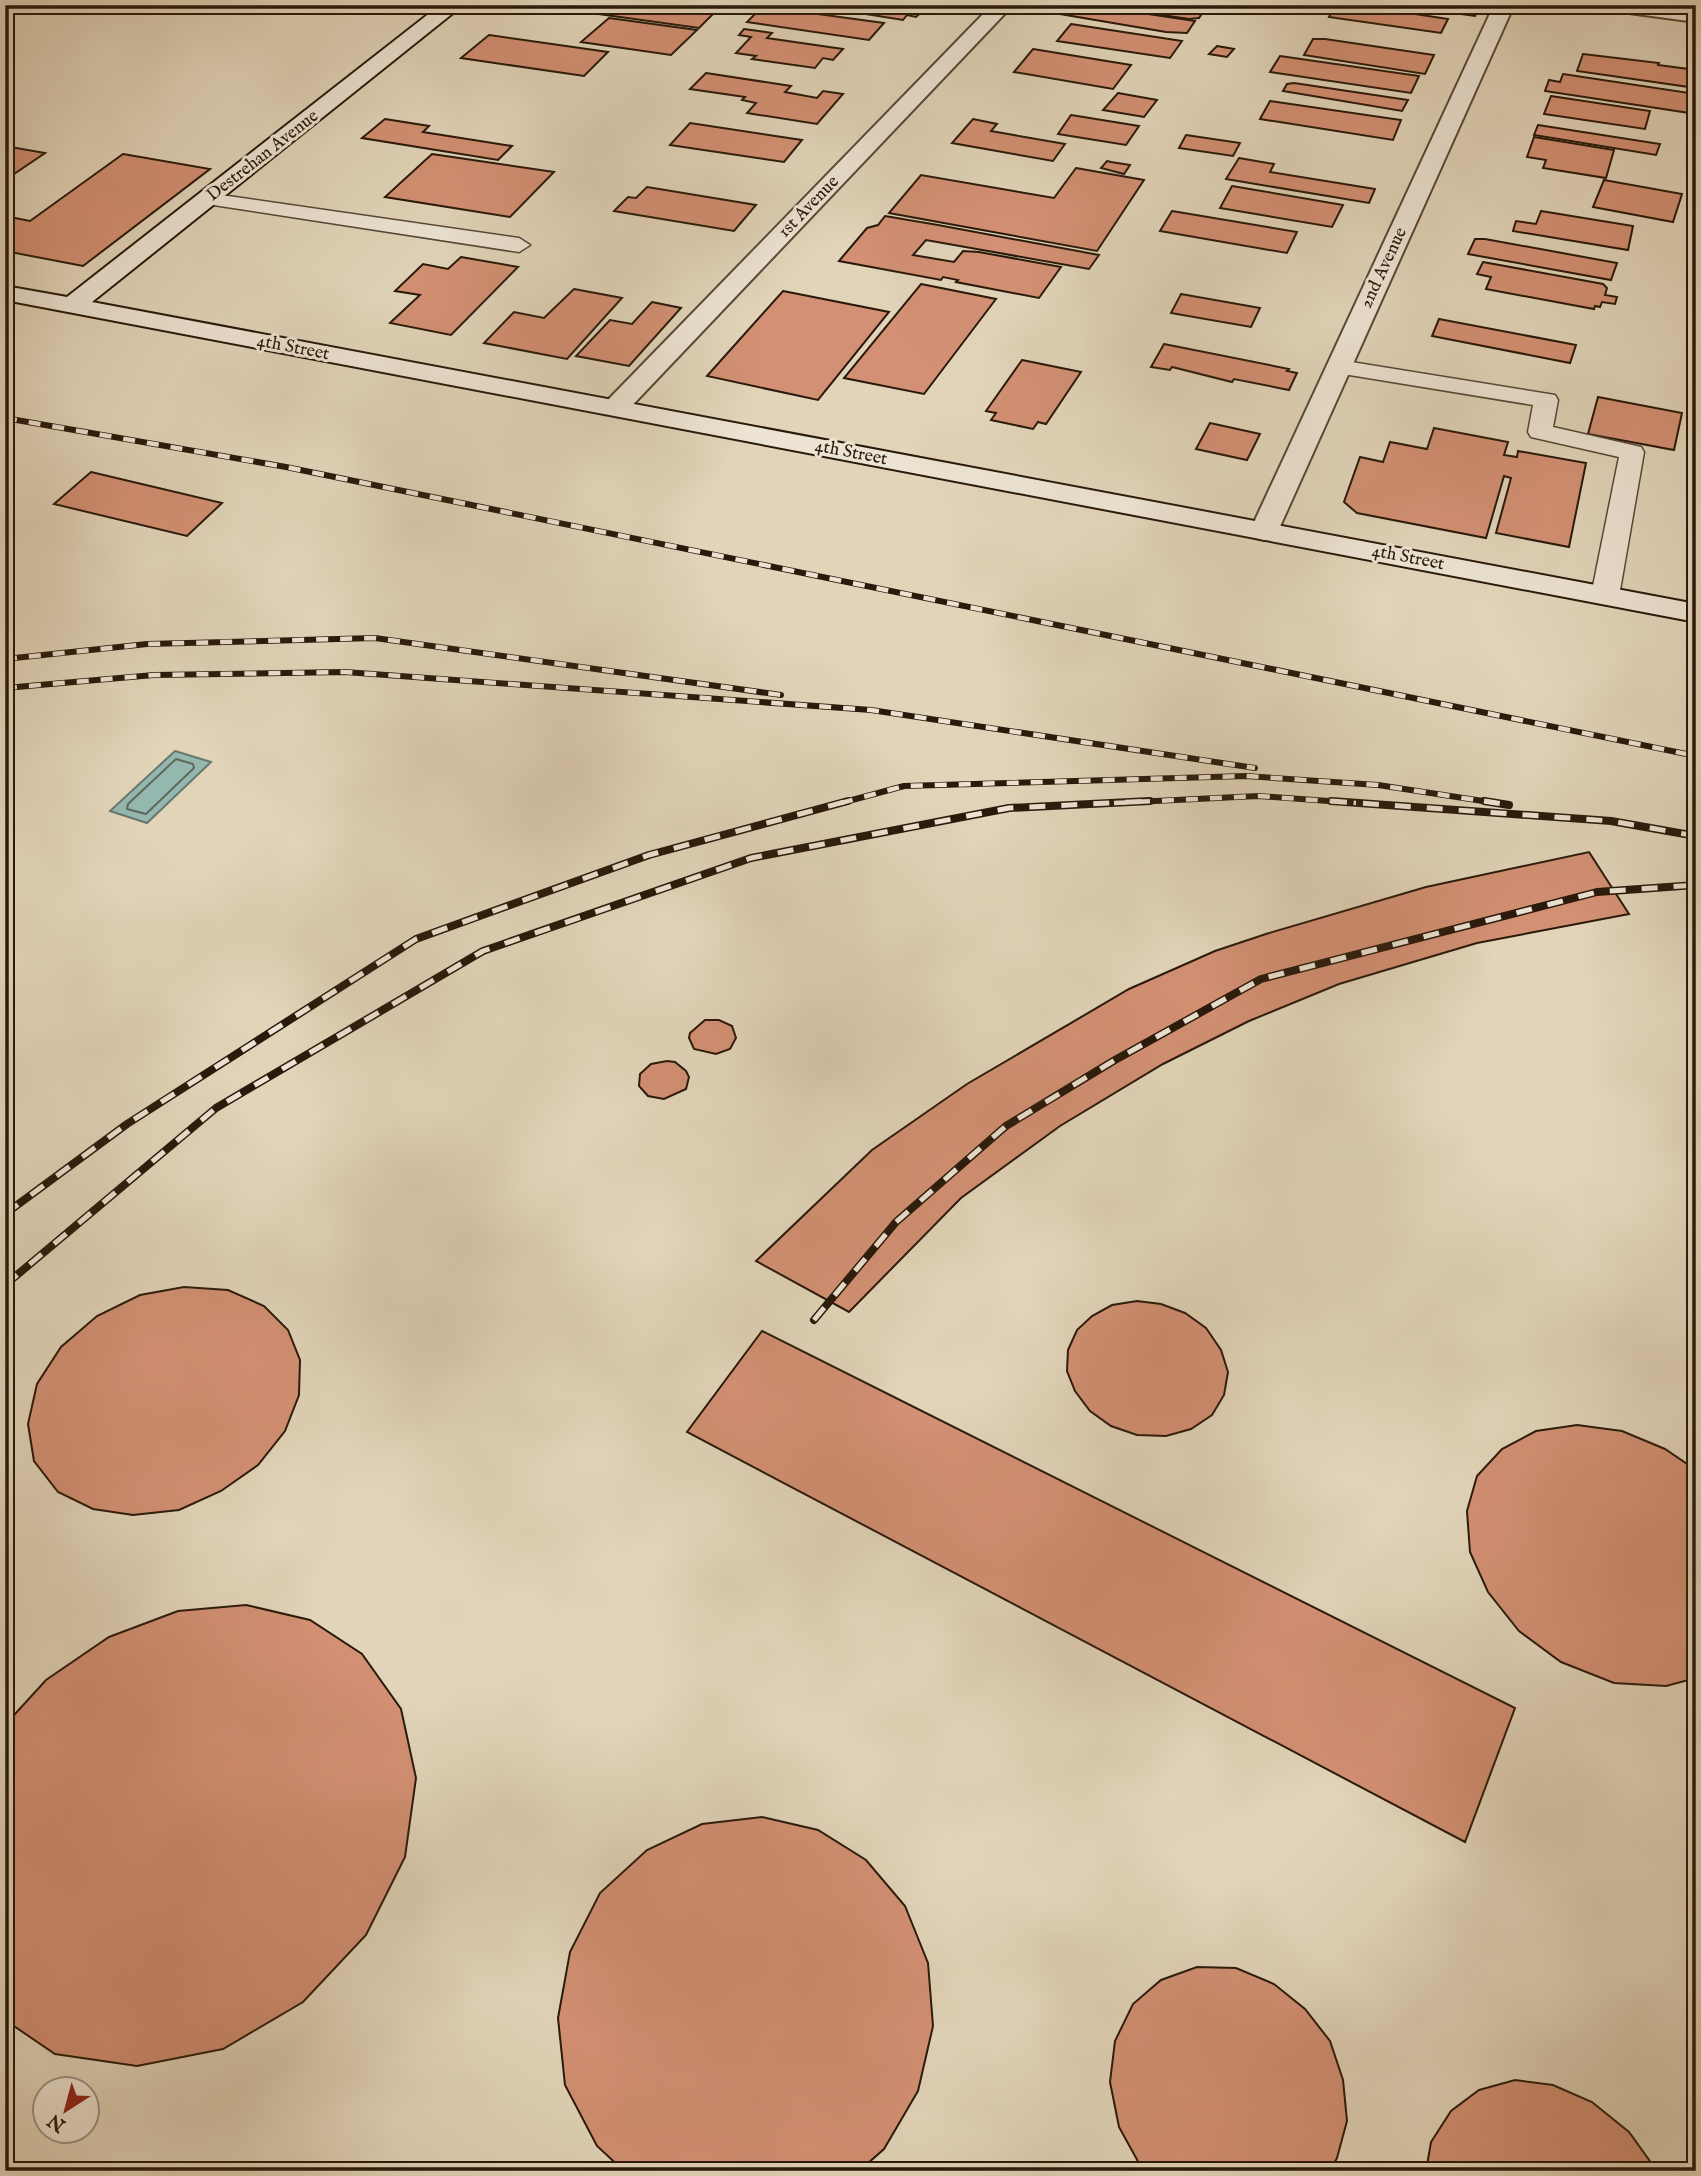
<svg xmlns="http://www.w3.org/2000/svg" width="1701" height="2176" viewBox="0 0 1701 2176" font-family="'IM FELL English',serif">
<rect width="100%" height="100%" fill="#e1d4b9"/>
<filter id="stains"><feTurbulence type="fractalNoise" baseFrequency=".00286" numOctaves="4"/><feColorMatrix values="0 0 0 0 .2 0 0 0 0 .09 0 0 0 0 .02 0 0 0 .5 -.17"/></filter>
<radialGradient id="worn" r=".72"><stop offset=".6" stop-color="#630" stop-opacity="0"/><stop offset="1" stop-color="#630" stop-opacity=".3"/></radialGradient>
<polygon fill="#94b8af" stroke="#69786d" stroke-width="2" points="175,751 211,762 147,823 110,811"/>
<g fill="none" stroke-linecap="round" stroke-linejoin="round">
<polygon stroke="#5e685c" stroke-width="2" points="176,759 193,764 194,768 146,814 127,809 128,804"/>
</g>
<g fill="#d39074" stroke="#29190a" stroke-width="2">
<polygon points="550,5 722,5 699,28 548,7"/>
<polygon points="831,5 917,5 927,7 916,17 907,15 903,20 828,8"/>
<polygon points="1067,5 1088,5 1195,21 1187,33 1166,32 1060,14"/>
<polygon points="1094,5 1193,5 1206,7 1199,18 1189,19"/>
<polygon points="1336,5 1356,5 1448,19 1441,33 1329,17"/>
<polygon points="1394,5 1480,5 1475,16"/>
<polygon points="761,8 781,9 884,23 869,40 747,22"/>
<polygon points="609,18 697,30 671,55 581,42"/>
<polygon points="1071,24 1182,41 1170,58 1057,41"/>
<polygon points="744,29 772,33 767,38 843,49 833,60 823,58 815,68 752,59 756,56 736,53 751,37 739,35"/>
<polygon points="489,35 608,52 584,76 461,58"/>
<polygon points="1313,39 1325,39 1434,55 1425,74 1304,55"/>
<polygon points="1217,46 1234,49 1227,57 1209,54"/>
<polygon points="1033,49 1131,65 1113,89 1014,72"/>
<polygon points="1583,54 1659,63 1658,65 1696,70 1696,88 1577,71"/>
<polygon points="1280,56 1419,76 1411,93 1270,72"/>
<polygon points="706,73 791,86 785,92 817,98 823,91 843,94 817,124 747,113 756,103 742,100 745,97 690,89"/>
<polygon points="1563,74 1696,94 1696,114 1545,91 1549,80 1560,82"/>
<polygon points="1294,83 1408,100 1402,111 1283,91 1287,84"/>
<polygon points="1118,93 1157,100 1144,117 1103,110"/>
<polygon points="1551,96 1650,111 1645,129 1544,114"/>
<polygon points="1270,101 1401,120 1393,140 1260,119"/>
<polygon points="1071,115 1139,126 1126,145 1058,134"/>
<polygon points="385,119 429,126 423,132 512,146 498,160 362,138"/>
<polygon points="973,119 997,124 991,131 1065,144 1053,161 952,143"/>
<polygon points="690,123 802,140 784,162 670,145"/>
<polygon points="1538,125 1660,144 1656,155 1534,135"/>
<polygon points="1186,135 1240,143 1233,156 1179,148"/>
<polygon points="1534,137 1614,150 1606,178 1543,168 1546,160 1527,157"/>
<polygon points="5,146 45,153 5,180"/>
<polygon points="123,154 210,169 83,266 5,251 5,216 30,221"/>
<polygon points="432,154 554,172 510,217 385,197"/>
<polygon points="1239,158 1274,164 1270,172 1375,189 1369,203 1226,179"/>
<polygon points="1107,161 1111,162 1130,165 1124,174 1101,168"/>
<polygon points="1076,168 1144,180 1097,251 889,213 921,175 1054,198"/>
<polygon points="1604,180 1682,194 1673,222 1593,207"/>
<polygon points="1232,186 1343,205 1332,227 1220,208"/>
<polygon points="647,187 756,205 734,231 614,211 628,197 636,198"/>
<polygon points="1172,211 1297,232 1287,253 1160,231"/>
<polygon points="1541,211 1633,226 1628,250 1513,231 1516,221 1536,224"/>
<polygon points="885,216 938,225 1099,255 1089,269 926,240 913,255 954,262 963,251 979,252 1061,267 1039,298 956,282 958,280 943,277 941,280 839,261 867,228 878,225"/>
<polygon points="1475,239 1485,239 1617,263 1611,280 1468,254"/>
<polygon points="461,257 518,267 451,335 390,323 420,295 395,291 423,264 448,269"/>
<polygon points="1483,262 1603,284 1607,288 1605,295 1617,297 1615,304 1602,302 1600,307 1595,306 1594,309 1486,289 1491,277 1477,274"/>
<polygon points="921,284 996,299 924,394 844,378"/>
<polygon points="574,289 622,298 567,359 484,343 514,312 544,318"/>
<polygon points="783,291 889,312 818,400 707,376"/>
<polygon points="1181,294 1260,308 1251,327 1171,313"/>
<polygon points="652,302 681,308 629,366 576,356 610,320 632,324"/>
<polygon points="1439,319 1576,345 1570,363 1432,336"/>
<polygon points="1164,344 1289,369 1287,371 1297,373 1289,390 1234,379 1232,382 1172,367 1170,370 1151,367"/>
<polygon points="1022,360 1081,372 1046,424 1038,422 1033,429 991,420 996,413 986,411"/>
<polygon points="1598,397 1682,413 1674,450 1588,434"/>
<polygon points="1210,423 1260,434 1247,460 1196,449"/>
<polygon points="1434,428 1508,442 1504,455 1517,457 1518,451 1586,463 1569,547 1496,533 1511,478 1504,476 1486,538 1357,513 1344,502 1360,457 1383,462 1390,442 1427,449"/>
<polygon points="91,472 222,503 187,536 54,504"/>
<polygon points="1589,852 1629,914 1477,943 1339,984 1249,1021 1163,1064 1060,1126 961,1198 849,1312 756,1261 872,1150 967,1084 1129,989 1215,951 1266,934 1426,887"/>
<polygon points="705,1020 719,1020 732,1026 736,1038 730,1049 716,1054 694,1049 689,1038 690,1033"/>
<polygon points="667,1061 675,1062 686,1071 689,1077 686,1089 664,1099 648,1096 639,1086 640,1074 651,1064"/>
<polygon points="184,1287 228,1290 264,1306 288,1330 300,1360 299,1395 285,1431 258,1465 221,1491 179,1510 133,1515 93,1509 58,1492 34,1461 28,1424 37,1384 61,1347 97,1316 140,1295"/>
<polygon points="1137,1301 1161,1304 1185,1313 1206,1328 1221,1350 1228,1372 1224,1395 1212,1415 1191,1429 1166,1436 1137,1435 1111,1426 1090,1411 1075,1391 1067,1371 1068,1350 1077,1330 1092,1316 1112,1305"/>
<polygon points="762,1331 1515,1708 1465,1842 687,1432"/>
<polygon points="1577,1425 1622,1431 1665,1449 1696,1470 1696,1678 1666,1686 1614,1683 1561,1662 1519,1631 1488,1592 1470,1552 1467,1511 1477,1476 1502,1449 1536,1431"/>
<polygon points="246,1605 310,1620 362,1654 401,1709 416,1778 405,1857 366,1935 303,2002 223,2049 137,2066 55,2054 5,2020 5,1725 46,1680 109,1637 178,1611"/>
<polygon points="762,1817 818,1830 866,1860 905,1906 928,1963 933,2026 918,2091 884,2149 859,2171 624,2171 597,2146 565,2085 558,2018 570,1952 600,1893 647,1850 702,1824"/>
<polygon points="1197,1967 1236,1968 1274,1984 1305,2009 1330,2041 1343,2080 1347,2121 1337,2158 1330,2171 1145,2171 1141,2167 1119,2127 1110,2082 1115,2041 1133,2004 1161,1980"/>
<polygon points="1515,2080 1553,2085 1592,2102 1629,2132 1657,2171 1426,2171 1431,2142 1451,2111 1479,2090"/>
</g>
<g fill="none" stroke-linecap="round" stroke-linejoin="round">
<defs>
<g id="lane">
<polygon points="207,193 519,238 530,245 519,252 200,203 197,199"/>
<polygon points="1339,360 1555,395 1558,400 1553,427 1641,447 1644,452 1619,596 1615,602 1595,602 1591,596 1619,457 1531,437 1528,432 1533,405 1331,372 1327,367 1331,362"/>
</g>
<g id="street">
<polygon points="992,5 1013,5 624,414 606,414 602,408 606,402"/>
<polygon points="1494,5 1514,5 1278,531 1274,537 1264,540 1254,537 1250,531"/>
<polygon points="1604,5 1660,5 1696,10 1696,22 1614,11"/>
</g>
<polygon id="secondary" points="440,5 463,5 92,302 1696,604 1696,622 5,300 5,286 67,297"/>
</defs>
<use href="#lane" stroke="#574836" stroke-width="3"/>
<use href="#street" stroke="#574836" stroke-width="4"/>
<use href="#secondary" stroke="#29190a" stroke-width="4"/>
<use href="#lane" fill="#ece3d2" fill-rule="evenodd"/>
<use href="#street" fill="#ece3d2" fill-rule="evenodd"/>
<use href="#secondary" fill="#ece3d2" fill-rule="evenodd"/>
<defs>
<g id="rail-far1">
<polyline points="5,418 286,467 1696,756"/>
<polyline points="5,659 147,644 375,638 781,695"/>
<polyline points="5,688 154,675 345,672 871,710 1255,768"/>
<polyline points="841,803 904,786 1246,776 1378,785 1496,803"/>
<polyline points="1114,803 1258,796 1356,803"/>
</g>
<g id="rail">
<polyline points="1331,801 1611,821 1696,836"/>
<polyline points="1484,801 1509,805"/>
<polyline points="5,1214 127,1124 416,939 649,855 848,801"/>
<polyline points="5,1285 216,1108 483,951 751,858 1009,808 1150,801"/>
<polyline points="814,1320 896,1222 1006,1126 1115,1060 1261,979 1597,892 1696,885"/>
</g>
</defs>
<use href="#rail-far1" stroke="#29190a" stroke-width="6"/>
<use href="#rail" stroke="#29190a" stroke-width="8"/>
<use href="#rail-far1" stroke="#ece3d2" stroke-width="4.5" stroke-dasharray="12" stroke-linecap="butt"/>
<use href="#rail" stroke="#ece3d2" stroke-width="5" stroke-dasharray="16" stroke-linecap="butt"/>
</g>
<g text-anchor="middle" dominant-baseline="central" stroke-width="6" stroke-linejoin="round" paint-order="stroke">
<g font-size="18" fill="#29190a" stroke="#ece3d2">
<text transform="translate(263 156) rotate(-38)">Destrehan Avenue</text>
<text transform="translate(809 207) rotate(-46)">1st Avenue</text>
<text transform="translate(1384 268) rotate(-65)">2nd Avenue</text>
<text transform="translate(293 348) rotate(11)">4th Street</text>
<text transform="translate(851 453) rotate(11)">4th Street</text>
<text transform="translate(1408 558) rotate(11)">4th Street</text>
</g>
</g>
<rect width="1701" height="2176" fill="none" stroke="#e1d4b9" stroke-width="28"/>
<rect x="7" y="7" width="1687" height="2162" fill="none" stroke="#29190a" stroke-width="3.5"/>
<rect x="14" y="14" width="1673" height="2148" fill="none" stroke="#29190a" stroke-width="2"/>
<g transform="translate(66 2110) rotate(216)"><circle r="33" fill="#ece3d2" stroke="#9e9282" stroke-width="2"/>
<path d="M0-5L12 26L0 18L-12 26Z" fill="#8f2418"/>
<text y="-10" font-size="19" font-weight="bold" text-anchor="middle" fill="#29190a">N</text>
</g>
<rect width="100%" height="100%" filter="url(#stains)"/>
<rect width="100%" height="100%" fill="url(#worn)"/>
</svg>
